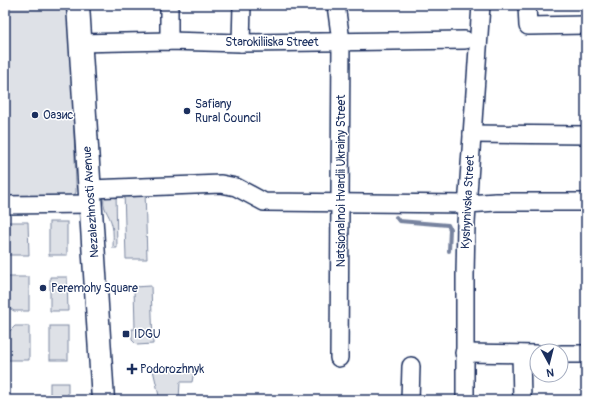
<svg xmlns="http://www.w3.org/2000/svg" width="591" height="405" viewBox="0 0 591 405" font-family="Pangolin,sans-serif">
<rect width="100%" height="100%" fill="#fff"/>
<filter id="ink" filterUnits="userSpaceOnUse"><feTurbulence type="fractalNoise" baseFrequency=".025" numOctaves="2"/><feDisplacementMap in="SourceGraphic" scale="8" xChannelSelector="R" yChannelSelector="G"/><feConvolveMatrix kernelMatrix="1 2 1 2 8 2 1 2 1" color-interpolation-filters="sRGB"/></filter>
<g filter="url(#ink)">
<g fill="#dee1e7" stroke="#7c88a2">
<polygon points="5,5 69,5 76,184 76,192 74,196 5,198"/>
<polygon points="145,190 147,259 126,259 124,191"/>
<path d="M116,191L117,248H113C113,241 114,232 112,225C110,214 100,207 105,195Z"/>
<polygon points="5,222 28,222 29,255 5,255"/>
<rect x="49" y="222" width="18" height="33"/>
<polygon points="5,277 29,277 29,311 14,311 11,309 5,307"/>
<polygon points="50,277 67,277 68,311 50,311"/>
<polygon points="151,286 153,344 137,345 132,340 132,329 135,329 134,287"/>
<polygon points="15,326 29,326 29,360 5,360 5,332 10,331"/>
<rect x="50" y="326" width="18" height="34"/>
<polygon points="153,370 194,371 192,382 180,382 179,400 160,400"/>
<rect x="50" y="383" width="18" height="17"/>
</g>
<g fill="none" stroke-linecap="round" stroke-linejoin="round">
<polyline stroke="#77839f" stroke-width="4" points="396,217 399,221 448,225 450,229 449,251"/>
<defs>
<g id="minor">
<polyline points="169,5 169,41"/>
<polyline points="336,5 341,41 339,358"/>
<polyline points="527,5 528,26 586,25"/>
<polyline points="79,43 169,41 241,43 465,40"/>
<polyline points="241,43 242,5"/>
<polyline points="472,134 586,135"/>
<polyline points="90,189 221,184 236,187 264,202 468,204 496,202 586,202"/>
<polyline points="5,205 91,204"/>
<polyline points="464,353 537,354"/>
<polyline points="521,354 522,400"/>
<polyline points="561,354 586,354"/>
<polyline points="410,400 411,366"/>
<polyline points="465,400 465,275 466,223 481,5"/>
</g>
<polyline id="major" points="78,5 103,400"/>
</defs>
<use href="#minor" stroke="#1b2f5e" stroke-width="20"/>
<use href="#major" stroke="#1b2f5e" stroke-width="25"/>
<use href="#minor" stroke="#fff" stroke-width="17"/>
<use href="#major" stroke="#fff" stroke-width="22"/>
</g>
</g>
<g fill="#1b2f5e" stroke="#fff" stroke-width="1.5">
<circle cx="187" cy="111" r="4"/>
<circle cx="35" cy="115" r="4"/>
<circle cx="43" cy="288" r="4"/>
<rect x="122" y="330" width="8" height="8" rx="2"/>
<path d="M130 363h4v4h4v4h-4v4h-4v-4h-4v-4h4z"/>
</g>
<g text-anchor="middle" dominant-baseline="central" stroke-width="3" stroke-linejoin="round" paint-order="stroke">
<g font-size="12" fill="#1b2f5e" stroke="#fff">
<text x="272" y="42">Starokiliiska Street</text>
<text transform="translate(341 181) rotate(-90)">Natsionalnoi Hvardii Ukrainy Street</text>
<text transform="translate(91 202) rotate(-94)">Nezalezhnosti Avenue</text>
<text transform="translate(468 202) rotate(-87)">Kyshynivska Street</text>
</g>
<g font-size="12" fill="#1b2f5e" stroke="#fff" text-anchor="start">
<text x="195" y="104">Safiany<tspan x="195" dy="14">Rural Council</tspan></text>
<text x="43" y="115">Оазис</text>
<text x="51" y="288">Peremohy Square</text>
<text x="134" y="334">IDGU</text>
<text x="140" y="369">Podorozhnyk</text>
</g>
</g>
<rect width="591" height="405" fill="none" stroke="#fff" stroke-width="20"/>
<rect x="10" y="10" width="571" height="385" fill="none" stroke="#1b2f5e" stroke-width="1.5" filter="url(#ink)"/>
<g transform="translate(549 363) rotate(173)"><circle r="19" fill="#ffffff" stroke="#a4acbf"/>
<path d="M0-3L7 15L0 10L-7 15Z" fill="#1b2f5e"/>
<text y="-6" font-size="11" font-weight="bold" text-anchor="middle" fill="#1b2f5e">N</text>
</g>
</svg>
